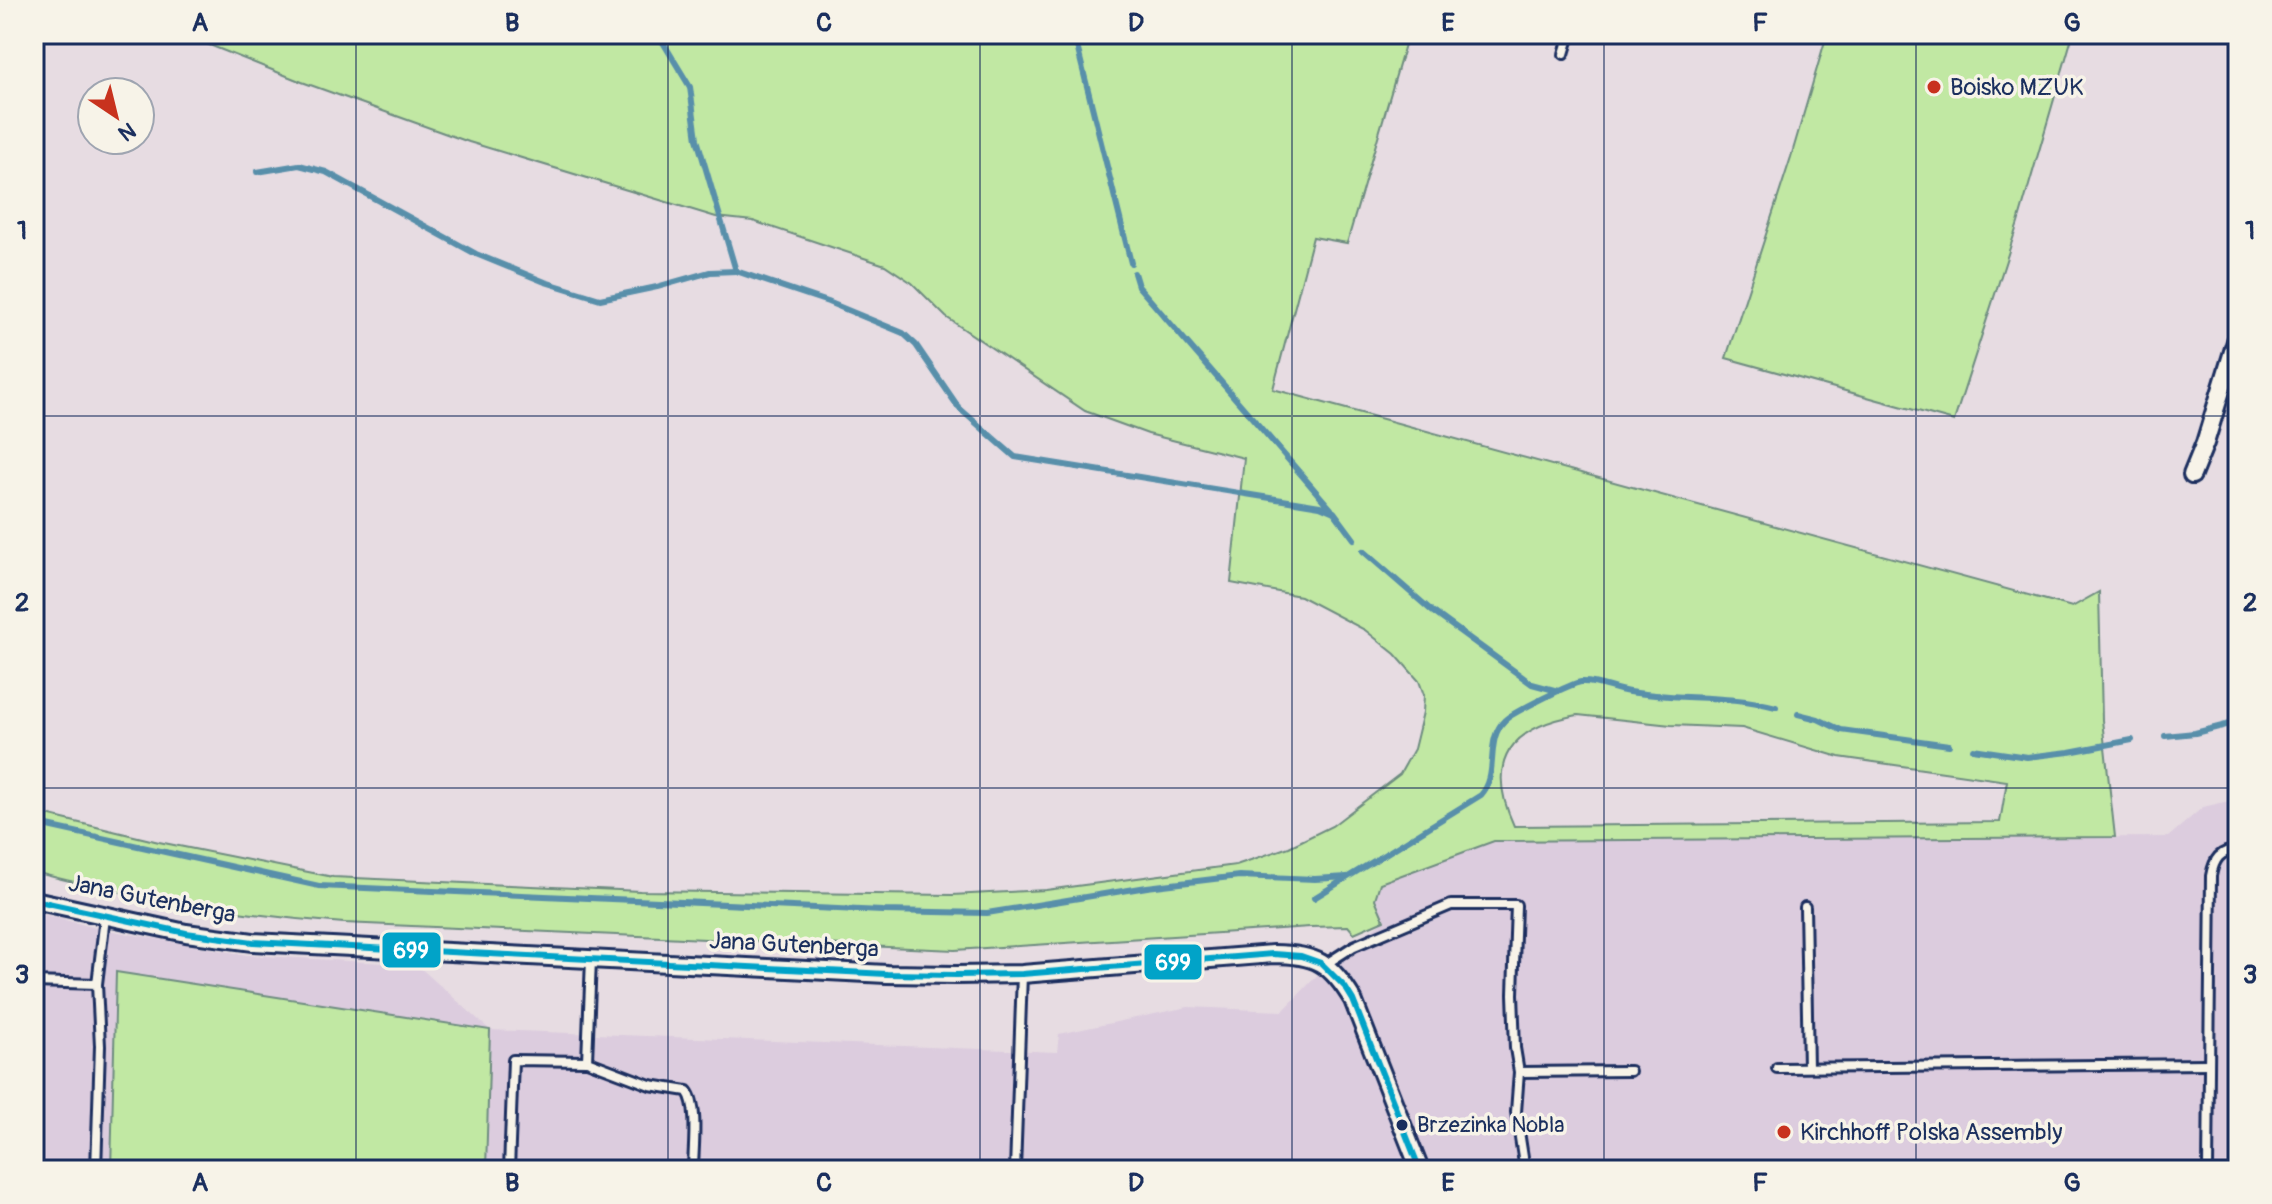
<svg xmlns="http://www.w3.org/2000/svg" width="2272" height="1204" viewBox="0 0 2272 1204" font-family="Pangolin,sans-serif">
<rect width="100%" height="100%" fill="#e7dce2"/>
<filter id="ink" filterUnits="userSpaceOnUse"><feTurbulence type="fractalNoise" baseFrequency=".0125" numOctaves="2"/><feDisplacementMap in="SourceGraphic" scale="16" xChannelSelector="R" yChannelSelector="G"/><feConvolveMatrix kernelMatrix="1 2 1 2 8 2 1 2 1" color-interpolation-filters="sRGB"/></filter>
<g filter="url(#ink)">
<polygon fill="#dcccde" points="2238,799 2238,1170 34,1170 34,912 96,928 247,955 417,965 490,1030 1057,1052 1059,1034 1188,1007 1283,1011 1331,961 1384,920 1375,899 1380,883 1494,841 2168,837 2203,807"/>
<g fill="#c1e8a3" stroke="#6e8c80" stroke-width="2" fill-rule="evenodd">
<path d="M182,34H1408L1347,243L1313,237L1273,389L2072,607L2099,592L2102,720L2115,837L1494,841L1380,883L1375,899L1384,920L1354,933L1348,926L1310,927L955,950L344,923C238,915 136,899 34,872V812L159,842L333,877L640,891L952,895L1046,890L1236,865L1289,847L1332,826L1400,774L1414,749L1423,712L1424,695L1419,681L1395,654L1365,630L1300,596L1231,583L1244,458L1148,434L1085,411L946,317L912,283L885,265L753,221L716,217L469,142L302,82ZM1578,715L1671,725L1742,728L1839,757L2007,781L2000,822L1514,826C1484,761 1510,727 1578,715Z"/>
<polygon points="1827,34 2073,34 2018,223 1954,421 1726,358 1791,157"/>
<polygon points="116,972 490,1030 486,1170 111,1170"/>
</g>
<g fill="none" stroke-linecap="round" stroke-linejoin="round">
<g stroke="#588faa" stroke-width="6">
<polyline points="658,34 690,87 697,139 736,271 828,302 903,333 916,345 959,408 1015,457 1320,506 1334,512 1354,539"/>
<polyline points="1074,34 1131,263"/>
<polyline points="257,172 299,165 326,172 476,254 545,282 600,299 657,287 710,272 736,271"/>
<polyline points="1134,273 1138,286 1331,509"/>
<polyline points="1363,551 1432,611 1532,684 1558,691"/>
<polyline points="1798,714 1818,719 1841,730 1949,745"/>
<polyline points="2165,736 2195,733 2238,722"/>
<polyline points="1973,749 2027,757 2069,752 2132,740"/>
<polyline points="34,823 319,886 883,911 987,913 1147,887 1239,876 1315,879 1347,877"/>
<path d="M1314,898L1481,795C1500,774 1484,740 1505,720C1512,713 1572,683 1581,682C1598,681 1613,690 1629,692C1679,700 1728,694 1776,707"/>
</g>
<defs>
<g id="service">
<polyline points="1564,54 1570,34"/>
<polyline points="1805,907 1808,1067"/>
<polyline points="1326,964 1354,946 1451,905 1516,905 1513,994 1515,1048 1519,1072 1516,1112 1525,1170"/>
<polyline points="34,982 97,984 100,1046 96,1170"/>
<polyline points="97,984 105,917"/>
<path d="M587,1061L650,1085L687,1091C699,1106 693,1150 693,1170"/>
<polyline points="1777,1068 2209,1064"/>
<polyline points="1519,1072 1630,1071"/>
<polyline points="509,1170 513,1060 587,1061 591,959"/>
<polyline points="1015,1170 1022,974"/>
<path d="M2208,1170L2211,876C2214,859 2220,850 2238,850"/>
</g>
<g id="minor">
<polyline points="2192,475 2205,443 2238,335"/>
<path d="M34,900L186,933L253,942L887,974L956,975L1022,974L1273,954C1316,954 1331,963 1353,1000L1420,1170"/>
</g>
</defs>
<use href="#service" stroke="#1b2f5e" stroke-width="14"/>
<use href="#minor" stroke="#1b2f5e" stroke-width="22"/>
<use href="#service" stroke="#f7f3e8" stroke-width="8"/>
<use href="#minor" stroke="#f7f3e8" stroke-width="16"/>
<defs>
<polyline id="bus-1" points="34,900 186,933 253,942 887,974 956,975 1022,974 1273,954 1301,956 1321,963 1345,987 1353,1000 1420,1170"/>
</defs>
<use href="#bus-1" stroke="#f7f3e8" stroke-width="12"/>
<use href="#bus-1" stroke="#01a3c8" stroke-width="6"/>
</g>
</g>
<path fill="none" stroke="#1b2f5e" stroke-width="2" stroke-opacity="0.55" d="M356,34V1170M668,34V1170M980,34V1170M1292,34V1170M1604,34V1170M1916,34V1170M34,416H2238M34,788H2238"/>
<g fill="#c8321e" stroke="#f7f3e8" stroke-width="3">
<circle cx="1934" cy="87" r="8"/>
<circle cx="1784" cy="1132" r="8"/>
</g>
<circle fill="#1b2f5e" stroke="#f7f3e8" stroke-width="3" cx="1402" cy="1125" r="7"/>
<g text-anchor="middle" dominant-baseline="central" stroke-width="7" stroke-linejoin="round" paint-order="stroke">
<g font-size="22" fill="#1b2f5e" stroke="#f7f3e8" text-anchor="start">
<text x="1417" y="1125">Brzezinka Nobla</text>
</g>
<g font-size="24" fill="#1b2f5e" stroke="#f7f3e8" text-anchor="start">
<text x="1950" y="87">Boisko MZUK</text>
<text x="1800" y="1132">Kirchhoff Polska Assembly</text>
</g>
<g font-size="24" fill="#1b2f5e" stroke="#f7f3e8">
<text transform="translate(152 899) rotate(11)">Jana Gutenberga</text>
<text transform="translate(794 945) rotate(3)">Jana Gutenberga</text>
</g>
</g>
<g stroke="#f7f3e8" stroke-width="3">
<rect x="381" y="931" width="61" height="38" rx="8" fill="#01a3c8"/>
<rect x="1143" y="943" width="60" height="38" rx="8" fill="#01a3c8"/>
</g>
<g font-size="22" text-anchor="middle" font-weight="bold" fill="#fff">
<text x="411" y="958">699</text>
<text x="1173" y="970">699</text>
</g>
<rect width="2272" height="1204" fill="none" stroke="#f7f3e8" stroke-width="88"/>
<g transform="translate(116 116) rotate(145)"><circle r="38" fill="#f7f3e8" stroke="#9fa5b1" stroke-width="2"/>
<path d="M0-6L14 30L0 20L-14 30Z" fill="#c8321e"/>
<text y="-12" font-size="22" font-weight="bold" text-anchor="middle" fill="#1b2f5e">N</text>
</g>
<rect x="44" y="44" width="2184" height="1116" fill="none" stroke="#1b2f5e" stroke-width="3"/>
<g font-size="26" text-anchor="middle" font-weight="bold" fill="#1b2f5e">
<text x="200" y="31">A</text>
<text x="512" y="31">B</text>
<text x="824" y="31">C</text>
<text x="1136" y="31">D</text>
<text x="1448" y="31">E</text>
<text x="1760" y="31">F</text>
<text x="2072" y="31">G</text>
<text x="22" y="239">1</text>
<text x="2250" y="239">1</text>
<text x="22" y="611">2</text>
<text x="2250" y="611">2</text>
<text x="22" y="983">3</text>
<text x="2250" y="983">3</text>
<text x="200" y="1191">A</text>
<text x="512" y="1191">B</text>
<text x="824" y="1191">C</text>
<text x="1136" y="1191">D</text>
<text x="1448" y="1191">E</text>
<text x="1760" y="1191">F</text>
<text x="2072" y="1191">G</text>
</g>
</svg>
